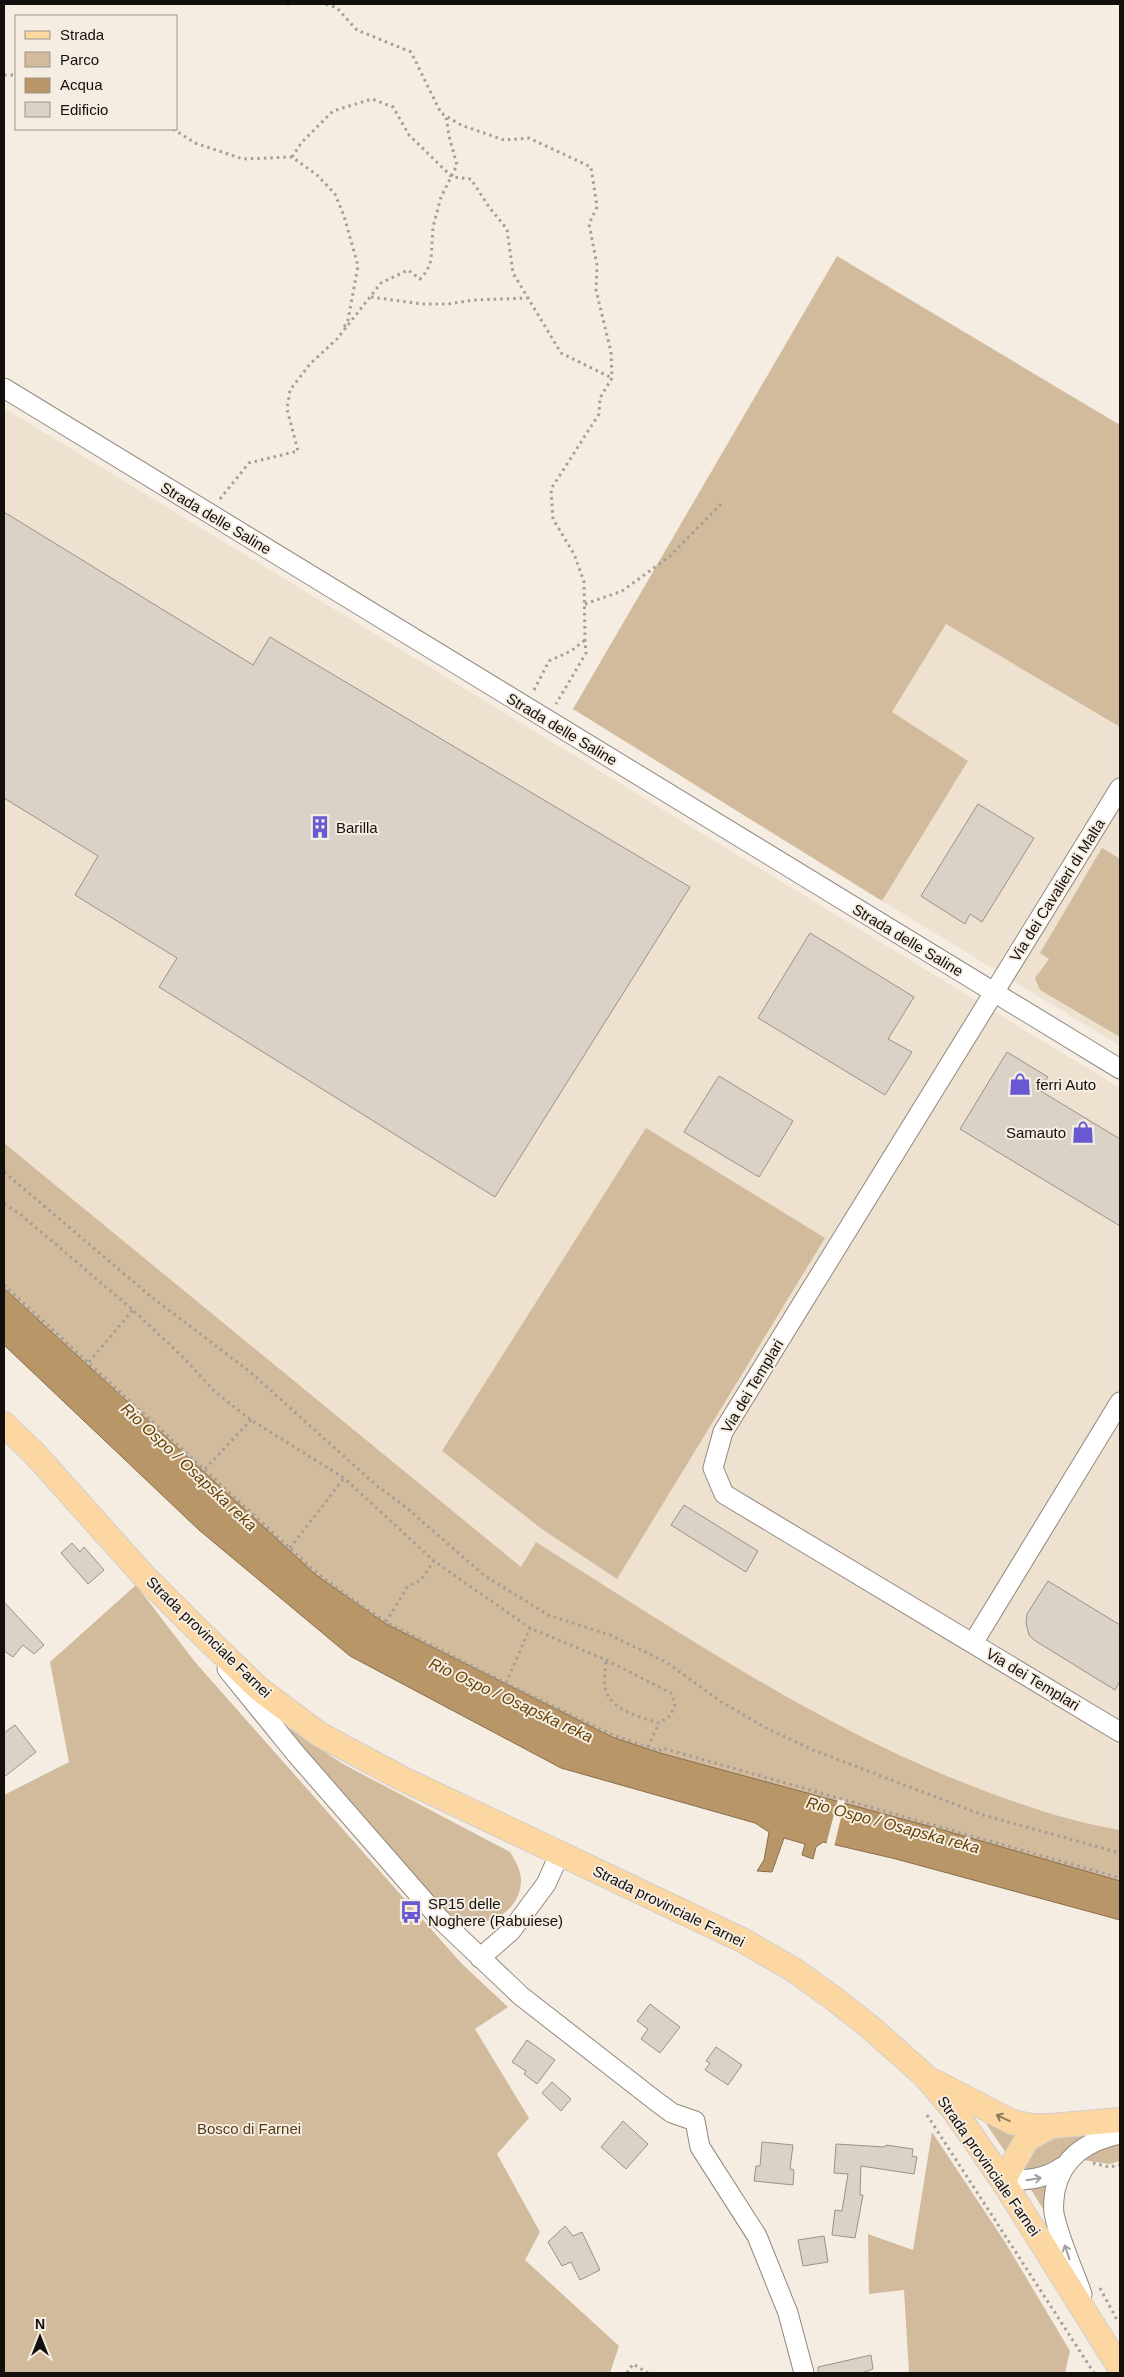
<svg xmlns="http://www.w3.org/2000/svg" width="1124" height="2377" viewBox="0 0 1124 2377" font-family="Arial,sans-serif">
<rect width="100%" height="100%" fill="#f6ede2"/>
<g fill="#eee1d0" fill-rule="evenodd">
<path d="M4,408L1120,1088V1830L1079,1823L998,1797L915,1762L832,1722L731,1666L536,1542L521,1568L4,1143ZM646,1129L617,1579L543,1530L442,1451Z"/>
<polygon points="946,624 1120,727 1120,1046 882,901 968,762 892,712"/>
</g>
<g fill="#d2bb9c">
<polygon points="837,256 1120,425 1120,727 946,624 892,712 968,761 882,901 573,709"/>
<polygon points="1102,848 1120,859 1120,1037 1040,990 1035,978 1049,959 1040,953"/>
<polygon points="646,1128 825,1238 617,1579 543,1530 442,1451"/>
<path d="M4,1143L521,1567L536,1542C669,1626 801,1715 947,1776C1004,1799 1060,1820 1120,1830V1881L943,1830L660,1753L612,1737L386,1624L316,1575L4,1287Z"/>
<polygon points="136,1585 195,1662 462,1964 508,2007 475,2029 529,2118 497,2154 540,2232 525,2260 619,2346 610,2373 4,2373 4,1795 69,1762 50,1662"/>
<path d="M284,1725L343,1764L510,1852C515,1861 521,1869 521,1880C521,1914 481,1933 453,1918C446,1914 440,1908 435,1903Z"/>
<polygon points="985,2121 1020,2132 1008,2156 987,2125"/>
<polygon points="932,2132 1005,2242 1070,2351 1065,2373 909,2373 904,2290 869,2294 868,2234 913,2250"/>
<polygon points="1089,2133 1089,2136 1049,2167 1025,2172 1022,2169 1040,2139"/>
<polygon points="1120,2144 1120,2161 1110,2164 1083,2160 1096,2151"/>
<polygon points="1048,2185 1045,2209 1043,2209 1030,2188"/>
</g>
<polygon fill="#b99667" stroke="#876e4c" points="4,1288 316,1575 386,1624 612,1737 660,1753 943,1830 1120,1881 1120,1920 896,1859 823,1842 816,1847 813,1859 802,1855 805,1844 784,1838 772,1872 757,1871 764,1860 769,1832 755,1823 561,1768 350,1656 199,1530 4,1345"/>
<polygon fill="#f6ede2" points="838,1799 845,1801 834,1847 826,1845"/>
<g fill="#dad2c7" stroke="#9a9288">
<polygon points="4,512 253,665 270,637 690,887 495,1197 159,987 177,958 75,895 98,856 4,798"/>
<polygon points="978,804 1034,838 982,922 970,914 965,924 921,896"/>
<polygon points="810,933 914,997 888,1039 912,1052 885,1095 758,1018"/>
<polygon points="1007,1052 1048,1077 1039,1090 1120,1139 1120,1226 960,1129"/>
<polygon points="719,1076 793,1121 759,1177 684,1132"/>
<polygon points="684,1505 758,1551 746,1572 671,1525"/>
<polygon points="72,1543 80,1552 84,1547 104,1570 88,1584 61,1553"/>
<polygon points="1048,1581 1120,1625 1120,1681 1115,1690 1034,1640 1029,1635 1026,1623 1027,1614"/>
<polygon points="4,1602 44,1645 34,1654 23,1645 13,1657 4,1651"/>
<polygon points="15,1725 36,1752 4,1777 4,1733"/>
<polygon points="650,2004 680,2027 660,2053 641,2039 648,2029 637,2021"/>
<polygon points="527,2040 555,2060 537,2084 524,2074 526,2071 512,2062"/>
<polygon points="716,2047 742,2065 728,2085 705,2070 710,2063 706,2061"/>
<polygon points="552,2082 571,2099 561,2111 542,2093"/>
<polygon points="623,2121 648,2144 626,2169 601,2147"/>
<polygon points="762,2142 793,2145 790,2169 794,2170 793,2185 754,2181 756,2166 760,2166"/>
<polygon points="836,2144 885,2147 886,2145 913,2149 912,2156 917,2157 914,2174 861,2166 860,2195 863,2195 855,2238 832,2235 835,2210 842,2211 848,2174 834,2173"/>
<polygon points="565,2226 573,2236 582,2232 600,2270 580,2280 571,2262 562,2266 548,2242"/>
<polygon points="824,2236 828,2262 803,2266 798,2240"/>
<polygon points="871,2355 873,2369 862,2373 818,2373 818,2367"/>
</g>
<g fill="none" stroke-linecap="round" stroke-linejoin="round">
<defs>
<g id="minor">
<polyline points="4,388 1120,1069"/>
<polyline points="1120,788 723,1432 713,1468 724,1494 1120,1732"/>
<polyline points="973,1643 1120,1402"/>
<polyline points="227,1669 296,1754 440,1919 521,1996 657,2102 672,2113 695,2121 700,2147 757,2236 788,2313 804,2373"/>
<polyline points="480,1958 511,1931 546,1884 560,1853"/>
<path d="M1003,2181C1025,2180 1044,2180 1062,2167"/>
<path d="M1082,2294C1073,2269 1061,2243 1055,2218C1052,2209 1054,2200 1055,2191C1062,2157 1087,2141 1120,2134"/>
</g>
<g id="major">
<polyline points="4,1424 34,1453 144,1576 197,1629 259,1689 319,1734 403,1779 742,1940 794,1970 833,1998 870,2027 925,2076 953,2109 1003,2181 1120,2368"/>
<polyline points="933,2081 1012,2122 1031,2126 1051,2126 1120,2120"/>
<polyline points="1003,2181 1027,2139 1051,2126"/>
</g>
</defs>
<use href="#minor" stroke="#90887e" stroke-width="21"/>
<use href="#major" stroke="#d0cfce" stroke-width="26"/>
<g stroke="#a59e96" stroke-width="3" stroke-dasharray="2.5 4" stroke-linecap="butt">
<polyline points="287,4 289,4"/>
<polyline points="326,4 337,8 357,30 411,52 441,113 461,125 504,140 529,138 591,167 597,207 589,224 597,265 596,290 611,352 612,378 600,398 599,414 551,489 553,519 574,554 584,582 585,640 586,653 556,704"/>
<polyline points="4,75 16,75"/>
<polyline points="173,129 195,143 243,159 292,157 317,175 335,194 344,216 358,266 348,320 343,329"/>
<polyline points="292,157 302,142 333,111 372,99 393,107 409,135 452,177 471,179 489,207 507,229 513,273 561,353 612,378"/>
<polyline points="371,297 422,304 448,304 474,300 527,298"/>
<polyline points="220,499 249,463 298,451 287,409 290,390 310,364 337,339 381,283 408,270 420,279 427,271 431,260 433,227 441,197 457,165 449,136 446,117"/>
<polyline points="585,604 622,591 669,557 721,504"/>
<polyline points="534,690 549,661 571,651 585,640"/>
<polyline points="4,1172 149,1295 249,1371 377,1486 402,1504 485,1576 548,1615 610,1635 666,1662 720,1701 766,1728 813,1750 983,1815 1120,1853"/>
<path d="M4,1204L20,1214L133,1310L186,1360L214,1391L251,1420L344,1478L434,1561L530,1628L606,1660L671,1693L675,1705L670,1716L659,1723C640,1717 610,1710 605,1688C603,1680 606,1669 606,1660"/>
<polyline points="4,1285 318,1574 355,1601 386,1622 506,1683 613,1735 659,1751 662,1748 1120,1878"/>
<polyline points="89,1362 133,1310"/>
<polyline points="205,1469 251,1420"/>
<polyline points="290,1548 344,1478"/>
<polyline points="386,1622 408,1586 421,1580 434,1561"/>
<polyline points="506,1683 530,1628"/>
<polyline points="648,1747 659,1723"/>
<polyline points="927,2115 1094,2373"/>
<polyline points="1093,2163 1109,2167 1120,2165"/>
<polyline points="1100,2288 1117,2320"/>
<polyline points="627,2373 633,2364 648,2373"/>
</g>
<use href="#minor" stroke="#fff" stroke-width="19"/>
<use href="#major" stroke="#fcd7a2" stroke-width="24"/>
</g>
<defs><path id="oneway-shaft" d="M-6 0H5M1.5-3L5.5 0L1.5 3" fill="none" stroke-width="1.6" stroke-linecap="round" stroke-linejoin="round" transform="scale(1.25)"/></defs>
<use stroke="#937d5e" href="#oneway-shaft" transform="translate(1003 2118) rotate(-155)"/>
<g stroke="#a09f9e">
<use href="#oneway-shaft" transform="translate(1034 2179) rotate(-9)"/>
<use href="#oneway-shaft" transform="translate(1067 2252) rotate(-109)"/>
</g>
<defs>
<symbol id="building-bare" viewBox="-9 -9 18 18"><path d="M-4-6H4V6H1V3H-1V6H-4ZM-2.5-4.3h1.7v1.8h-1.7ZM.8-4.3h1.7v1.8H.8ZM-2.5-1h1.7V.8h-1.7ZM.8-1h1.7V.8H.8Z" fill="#6859d2" stroke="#f6ede2" stroke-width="2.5" paint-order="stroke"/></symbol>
<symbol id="shop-bare" viewBox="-9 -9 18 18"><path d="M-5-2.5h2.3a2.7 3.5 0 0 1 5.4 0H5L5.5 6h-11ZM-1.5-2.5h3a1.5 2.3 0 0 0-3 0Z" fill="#6859d2" stroke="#f6ede2" stroke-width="2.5" paint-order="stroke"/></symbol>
<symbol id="bus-bare" viewBox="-9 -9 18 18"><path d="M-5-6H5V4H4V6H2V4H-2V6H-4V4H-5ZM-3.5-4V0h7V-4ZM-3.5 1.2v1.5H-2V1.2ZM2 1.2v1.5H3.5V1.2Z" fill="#6859d2" stroke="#f6ede2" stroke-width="2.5" paint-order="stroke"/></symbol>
</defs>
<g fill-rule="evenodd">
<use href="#building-bare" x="304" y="811" width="32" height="32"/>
<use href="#shop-bare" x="1004" y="1068" width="32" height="32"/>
<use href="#shop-bare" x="1067" y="1116" width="32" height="32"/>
<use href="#bus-bare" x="395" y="1896" width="32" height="32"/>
</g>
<g text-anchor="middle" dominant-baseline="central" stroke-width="4" stroke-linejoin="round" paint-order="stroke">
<g font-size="15" fill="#120f0c" stroke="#f6ede2">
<text transform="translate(216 518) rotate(31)">Strada delle Saline</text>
<text transform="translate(562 729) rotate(31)">Strada delle Saline</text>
<text transform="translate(1057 890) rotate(-58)">Via dei Cavalieri di Malta</text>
<text transform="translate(908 940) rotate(31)">Strada delle Saline</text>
<text transform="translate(752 1386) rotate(-59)">Via dei Templari</text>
<text transform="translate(209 1637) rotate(44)">Strada provinciale Farnei</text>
<text transform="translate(1033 1679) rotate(31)">Via dei Templari</text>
<text transform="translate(669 1906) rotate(26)">Strada provinciale Farnei</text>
<text transform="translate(989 2166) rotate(55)">Strada provinciale Farnei</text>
</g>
<g font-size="15" fill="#120f0c" stroke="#f6ede2" text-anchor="start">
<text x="336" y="827">Barilla</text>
<text x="1036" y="1084">ferri Auto</text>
<text x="1066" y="1132" text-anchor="end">Samauto</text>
<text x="428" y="1903">SP15 delle<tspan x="428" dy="17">Noghere (Rabuiese)</tspan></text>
</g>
<g font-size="15" fill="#553c16" stroke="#f6ede2">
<text x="249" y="2128">Bosco di Farnei</text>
</g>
<g font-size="16" font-style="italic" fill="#654203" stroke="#f6ede2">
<text transform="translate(189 1467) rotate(43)">Rio Ospo / Osapska reka</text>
<text transform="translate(511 1700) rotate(25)">Rio Ospo / Osapska reka</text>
<text transform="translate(893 1825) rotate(15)">Rio Ospo / Osapska reka</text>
</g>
</g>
<rect width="1124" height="2377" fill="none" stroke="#120f0c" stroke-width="10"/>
<rect x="15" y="15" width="162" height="115" fill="#f6ede2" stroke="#9b948c"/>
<rect x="25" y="31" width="25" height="8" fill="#fcd7a2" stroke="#9b948c"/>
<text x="60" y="40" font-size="15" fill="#120f0c">Strada</text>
<rect x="25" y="52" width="25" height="15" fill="#d2bb9c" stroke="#9b948c"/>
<text x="60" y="65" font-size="15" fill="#120f0c">Parco</text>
<rect x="25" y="78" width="25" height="15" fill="#b99667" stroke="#9b948c"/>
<text x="60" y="90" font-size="15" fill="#120f0c">Acqua</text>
<rect x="25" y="102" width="25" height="15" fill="#dad2c7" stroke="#9b948c"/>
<text x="60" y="115" font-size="15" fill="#120f0c">Edificio</text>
<g transform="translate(40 2337)" stroke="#f6ede2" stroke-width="4" paint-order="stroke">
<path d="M0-4L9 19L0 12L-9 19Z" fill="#120f0c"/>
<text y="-8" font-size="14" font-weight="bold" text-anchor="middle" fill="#120f0c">N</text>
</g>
</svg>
